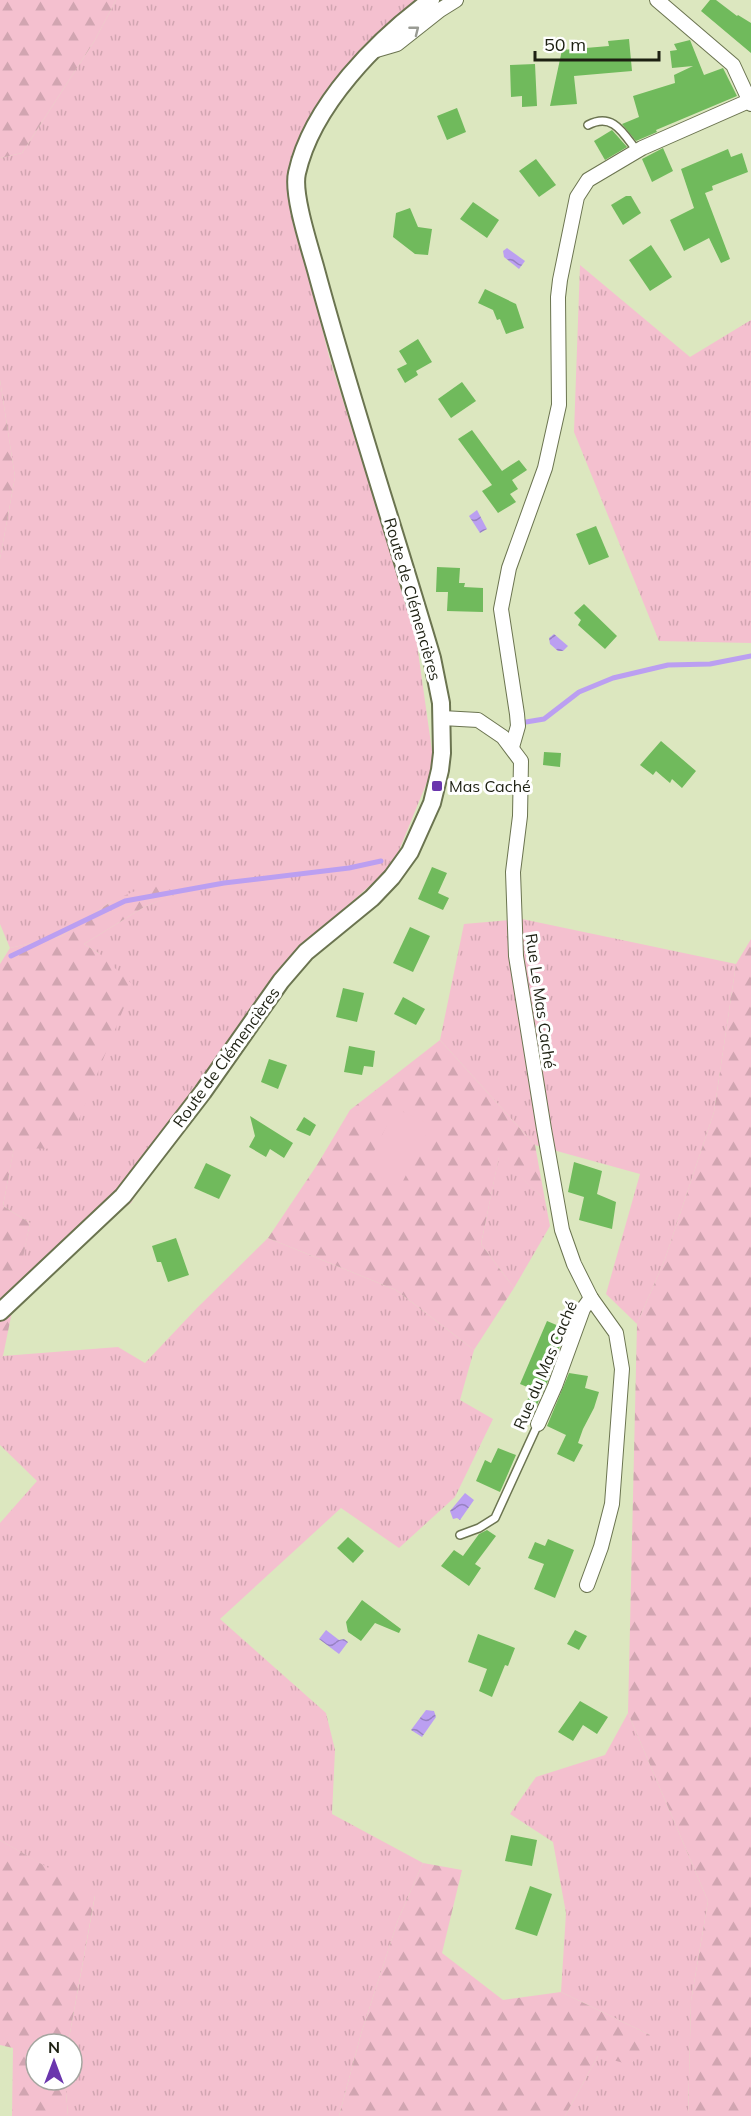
<svg xmlns="http://www.w3.org/2000/svg" width="751" height="2116" viewBox="0 0 751 2116" font-family="Mulish,sans-serif">
<defs>
<pattern id="grass-tufts" width="24" height="20" patternUnits="userSpaceOnUse" patternTransform="scale(1.5)"><rect width="24" height="20" fill="#f4c0cf"/><path d="M3 7l-1-3M5 7V3M7 7l1-3M15 17l-1-3M17 17v-4M19 17l1-3" fill="none" stroke="#d1a5b1"/></pattern>
<pattern id="forest-firs" width="22" height="20" patternUnits="userSpaceOnUse" patternTransform="scale(1.5)"><rect width="22" height="20" fill="#f4c0cf"/><path d="M5 1l3.5 6h-7zM16 11l3.5 6h-7z" fill="#d1a5b1"/></pattern>
<pattern id="water-waves" width="16" height="10" patternUnits="userSpaceOnUse" patternTransform="scale(1.5)"><rect width="16" height="10" fill="#bb9ff1"/><path d="M0 5q4-4 8 0t8 0" fill="none" stroke="#9781c2"/></pattern>
</defs>
<rect width="100%" height="100%" fill="#dce7bf"/>
<g fill="url(#grass-tufts)">
<polygon points="116,0 419,0 361,48 297,142 289,198 329,356 415,630 434,765 393,865 309,940 226,1043 131,1203 17,1283 30,1223 3,1206 14,1147 100,954 84,944 144,907 175,894 112,901 62,936 10,948 0,924 0,559 15,477 0,380 0,158 22,153 95,40"/>
<polygon points="580,265 690,357 751,320 751,643 659,641 574,432"/>
<polygon points="522,919 736,964 714,1112 665,1259 637,1324 606,1294 640,1174 535,1145 440,1040 464,924"/>
<polygon points="499,1156 545,1200 550,1226 514,1288 481,1244"/>
<polygon points="268,1238 396,1290 474,1350 460,1400 493,1419 455,1497 399,1548 341,1508 220,1619 326,1713 335,1750 332,1814 423,1863 398,1920 361,2034 339,2116 68,2116 65,2080 72,2080 72,2044 68,2044 95,1896 0,1840 0,1523 37,1481 0,1445 0,1359 3,1356 118,1347 145,1363 197,1308"/>
<polygon points="628,1713 708,1901 691,2001 688,2116 565,2116 598,2056 650,2035 561,1992 566,1913 553,1842 510,1814 536,1777 605,1755"/>
</g>
<g fill="url(#forest-firs)">
<polygon points="0,0 116,0 95,40 22,153 0,158"/>
<polygon points="0,380 15,477 0,559"/>
<polygon points="156,882 176,894 144,907 84,944 100,954 133,985 67,1149 14,1148 3,1206 30,1223 3,1356 0,1359 0,964 10,948 62,936 112,901"/>
<polygon points="751,939 751,2116 688,2116 691,2001 708,1901 628,1713 637,1324 665,1259 714,1112 736,964"/>
<polygon points="440,1040 535,1145 545,1200 499,1157 481,1244 514,1288 474,1350 396,1290 268,1238 317,1165 350,1110"/>
<polygon points="0,1840 95,1895 68,2044 36,2044 36,2080 65,2080 68,2116 12,2116 13,2048 0,2045"/>
<polygon points="423,1863 462,1870 442,1953 503,2000 561,1992 650,2035 631,2065 598,2056 565,2116 339,2116 361,2034 398,1920"/>
</g>
<polygon fill="#f4c0cf" points="395,1108 431,1125 400,1187 365,1170"/>
<g fill="url(#water-waves)">
<polygon points="507,248 525,261 519,269 504,257 503,251"/>
<polygon points="477,510 487,529 480,533 469,516"/>
<polygon points="554,634 568,646 563,651 558,651 550,644 549,638"/>
<polygon points="465,1493 474,1500 460,1520 457,1518 453,1519 450,1511"/>
<polygon points="326,1630 339,1640 344,1639 348,1642 339,1654 319,1639"/>
<polygon points="426,1710 434,1711 436,1717 422,1737 411,1730"/>
</g>
<g fill="none" stroke-linecap="round" stroke-linejoin="round">
<g stroke="#bb9ff1" stroke-width="5">
<polyline points="526,722 544,719 579,692 613,678 668,665 710,664 751,656"/>
<polyline points="11,956 125,901 224,883 349,868 381,861"/>
</g>
</g>
<g fill="#70ba5c">
<polygon points="710,0 716,0 737,16 738,15 751,23 751,53 701,11"/>
<polygon points="629,39 632,71 574,76 577,104 550,106 562,50 609,46 608,41"/>
<polygon points="690,40 704,75 723,68 737,96 656,130 657,132 636,141 622,124 639,117 633,96 675,83 674,75 693,66 672,68 670,51 677,50 674,44"/>
<polygon points="535,64 537,106 522,107 522,96 511,97 510,65"/>
<polygon points="457,108 466,132 447,140 437,116"/>
<polygon points="612,130 627,147 605,160 594,141"/>
<polygon points="663,148 673,171 652,182 642,159"/>
<polygon points="728,149 731,157 742,153 748,172 712,186 713,190 705,193 730,259 721,263 709,238 684,251 670,220 694,208 681,169"/>
<polygon points="536,159 556,185 539,197 519,171"/>
<polygon points="626,196 631,196 641,213 623,225 611,205"/>
<polygon points="473,202 499,220 487,238 460,219"/>
<polygon points="410,208 418,227 432,229 428,255 415,254 393,237 396,213"/>
<polygon points="651,245 672,277 650,291 629,260"/>
<polygon points="485,289 516,304 524,328 506,334 500,319 497,320 493,310 478,303"/>
<polygon points="418,339 432,362 416,371 418,375 405,383 397,369 407,364 399,351"/>
<polygon points="462,382 476,401 451,418 438,399"/>
<polygon points="472,430 502,471 519,460 527,470 512,480 518,489 510,494 516,502 498,513 482,491 492,485 458,439"/>
<polygon points="596,526 609,557 589,565 576,534"/>
<polygon points="437,567 460,568 459,583 465,583 464,587 483,588 483,612 447,611 448,592 436,592"/>
<polygon points="584,604 617,636 605,649 578,625 581,620 574,613"/>
<polygon points="661,741 696,771 682,788 672,779 670,783 656,771 653,775 640,765"/>
<polygon points="544,752 561,753 560,767 543,765"/>
<polygon points="432,867 447,873 438,893 449,898 443,910 418,899"/>
<polygon points="410,927 430,936 413,972 393,963"/>
<polygon points="343,988 364,993 357,1022 336,1017"/>
<polygon points="403,997 425,1009 416,1025 394,1014"/>
<polygon points="349,1046 375,1051 373,1067 364,1066 362,1075 344,1072"/>
<polygon points="269,1059 287,1065 278,1089 261,1082"/>
<polygon points="250,1116 293,1143 284,1158 270,1149 266,1157 249,1147 255,1136"/>
<polygon points="304,1117 316,1125 310,1136 296,1130"/>
<polygon points="574,1162 602,1171 597,1194 616,1202 612,1229 579,1220 584,1197 568,1192"/>
<polygon points="206,1163 231,1175 219,1199 194,1188"/>
<polygon points="176,1238 189,1275 168,1282 161,1262 157,1262 152,1246"/>
<polygon points="547,1321 566,1329 547,1383 531,1418 522,1413 532,1389 520,1384"/>
<polygon points="569,1373 588,1376 585,1388 599,1392 594,1408 583,1429 578,1443 583,1445 574,1462 557,1454 566,1435 547,1426"/>
<polygon points="498,1448 516,1455 500,1492 476,1481 485,1460 491,1463"/>
<polygon points="487,1530 496,1536 475,1564 481,1568 469,1586 441,1566 454,1550 463,1556 479,1534"/>
<polygon points="348,1537 364,1551 353,1563 337,1548"/>
<polygon points="548,1539 574,1550 555,1598 534,1589 544,1564 528,1558 535,1542 545,1546"/>
<polygon points="362,1600 401,1629 399,1633 375,1623 361,1641 348,1632 346,1622"/>
<polygon points="575,1630 587,1636 579,1650 567,1644"/>
<polygon points="478,1634 515,1648 508,1666 505,1665 492,1697 479,1691 487,1669 468,1662"/>
<polygon points="580,1701 608,1717 597,1734 583,1725 573,1741 558,1732"/>
<polygon points="511,1835 537,1840 532,1866 505,1861"/>
<polygon points="530,1886 552,1894 537,1936 515,1929"/>
</g>
<g fill="none" stroke-linecap="round" stroke-linejoin="round">
<defs>
<g id="service">
<path d="M588,125C613,112 623,133 637,151"/>
<polyline points="460,1535 479,1528 495,1518 538,1424"/>
</g>
<g id="minor">
<polyline points="657,0 733,65 751,104"/>
<polyline points="373,51 397,44 440,10 456,0"/>
<polyline points="442,718 478,720 503,737 521,761 520,816 513,872 516,956 544,1129 562,1230 574,1264 591,1298 616,1333 622,1369 612,1504 601,1547 587,1585"/>
<polyline points="512,747 518,726 517,714 501,609 509,568 545,468 559,405 558,297 560,280 577,197 588,180 642,148 751,100"/>
<polyline points="538,1424 555,1386 583,1309 591,1298"/>
</g>
<path id="tertiary" d="M0,1312L123,1196L203,1092L281,981L306,952L372,898L392,877L410,852L432,803L440,770L442,753L441,703L432,658C394,529 351,400 316,270C310,248 292,194 297,173C312,105 377,40 431,0"/>
</defs>
<use href="#service" stroke="#6b7450" stroke-width="10"/>
<use href="#minor" stroke="#6b7450" stroke-width="16"/>
<use href="#tertiary" stroke="#6b7450" stroke-width="20"/>
<use href="#service" stroke="#fff" stroke-width="7"/>
<use href="#minor" stroke="#fff" stroke-width="14"/>
<use href="#tertiary" stroke="#fff" stroke-width="16"/>
</g>
<defs><path id="oneway-chevron" d="M-2-3.5L2.5 0L-2 3.5" fill="none" stroke-width="1.6" stroke-linecap="round" stroke-linejoin="round" transform="scale(1.5)"/></defs>
<use stroke="#999b94" href="#oneway-chevron" transform="translate(415 30) rotate(-38)"/>
<rect fill="#6a36ad" stroke="#fff" stroke-width="2" x="431" y="780" width="12" height="12" rx="3"/>
<g text-anchor="middle" dominant-baseline="central" stroke-width="6" stroke-linejoin="round" paint-order="stroke">
<g font-size="16" fill="#1d2012" stroke="#fff">
<text transform="translate(413 599) rotate(74)">Route de Clémencières</text>
<text transform="translate(541 1001) rotate(82)">Rue Le Mas Caché</text>
<text transform="translate(226 1057) rotate(-54)">Route de Clémencières</text>
<text transform="translate(545 1365) rotate(-67)">Rue du Mas Caché</text>
</g>
<g font-size="16" fill="#1d2012" stroke="#fff" text-anchor="start">
<text x="449" y="786">Mas Caché</text>
</g>
</g>
<g transform="translate(54 2062)"><circle r="28" fill="#ffffff" stroke="#a5a6a0" stroke-width="1.5"/>
<path d="M0-4.5L10 22L0 15L-10 22Z" fill="#6a36ad"/>
<text y="-9" font-size="16" font-weight="bold" text-anchor="middle" fill="#1d2012">N</text>
</g>
<path d="M535 51v9h124v-9" fill="none" stroke="#1d2012" stroke-width="3"/>
<text x="544" y="51" font-size="18" fill="#1d2012" stroke="#ffffff" stroke-width="4.5" paint-order="stroke">50 m</text>
</svg>
